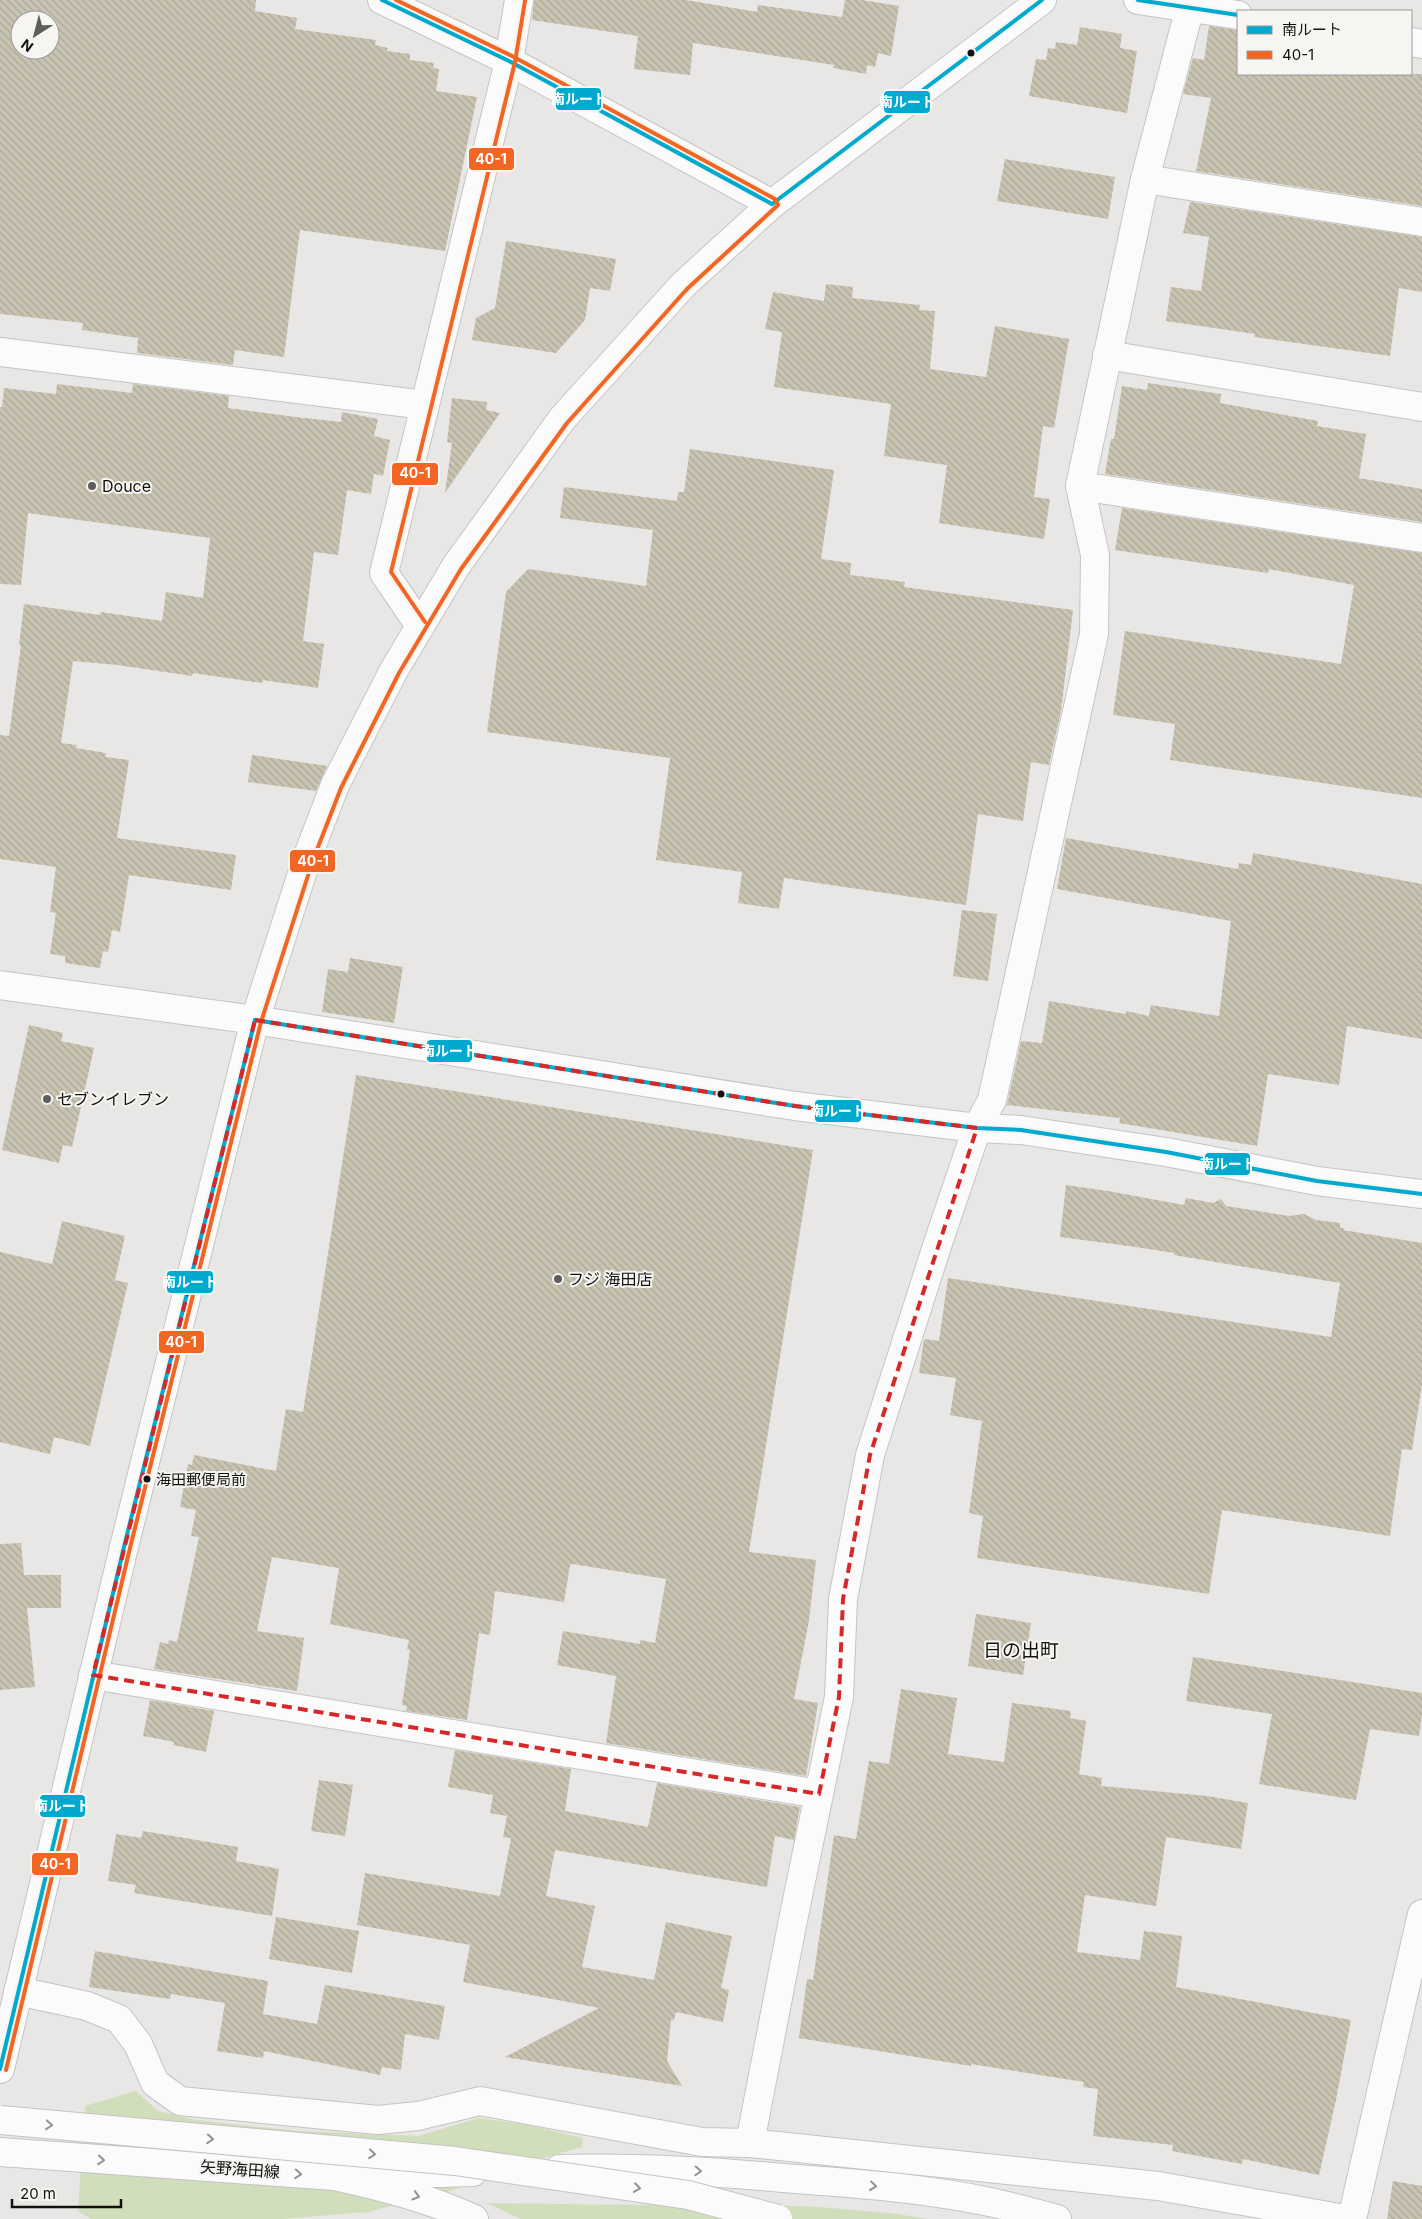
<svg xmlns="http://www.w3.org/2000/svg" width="1422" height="2219" viewBox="0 0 1422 2219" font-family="Inter,'Noto Sans JP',sans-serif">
<defs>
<pattern id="building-back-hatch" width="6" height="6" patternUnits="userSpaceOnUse" patternTransform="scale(1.25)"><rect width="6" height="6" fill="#c9c3b2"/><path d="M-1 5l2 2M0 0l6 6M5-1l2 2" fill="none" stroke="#aca698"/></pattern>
</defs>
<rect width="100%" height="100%" fill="#e8e7e5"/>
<g fill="#d1debc">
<polygon points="136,2091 158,2111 196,2120 298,2131 418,2136 479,2118 523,2124 583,2138 582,2147 525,2163 453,2190 368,2212 282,2219 91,2219 78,2211 85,2106"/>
<polygon points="486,2203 635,2205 723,2203 819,2207 891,2213 927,2219 521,2219"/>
</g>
<g fill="url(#building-back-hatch)" fill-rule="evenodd">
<path d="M0,0H256L255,11L297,18L295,29L376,40L375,45L388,48L387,51L410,54V60L434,63L433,68L439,69L436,91L477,97L445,251L300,230L284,357L235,350L233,365L137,353L138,338L82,330L83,323L0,314ZM20,20H50V50H20Z"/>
<polygon points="534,0 686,0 757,12 758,5 842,17 845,0 862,0 899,6 891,56 878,53 875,67 867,65 866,74 833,68 834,65 693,43 690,75 634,69 638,36 532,20"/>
<polygon points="1209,26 1238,30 1238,74 1422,74 1422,206 1196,171 1211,98 1183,94 1193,58 1204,60"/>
<polygon points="1080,27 1122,34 1120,48 1137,51 1127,113 1029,96 1036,59 1046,60 1048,48 1055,49 1056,42 1077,45"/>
<polygon points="1005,159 1115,177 1108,219 997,201"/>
<polygon points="1190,202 1422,237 1422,292 1399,288 1390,356 1254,337 1255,334 1166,321 1171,287 1201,291 1209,237 1183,233"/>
<polygon points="506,241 616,259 610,291 590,288 585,320 556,353 472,340 476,318 495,308"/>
<polygon points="826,284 853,287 852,298 920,305 919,310 935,311 930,369 986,377 995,326 1069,339 1054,428 1043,426 1034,497 1050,499 1044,539 939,523 947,465 884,456 891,404 774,387 782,332 765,329 773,292 824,301"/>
<polygon points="1148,383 1221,394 1220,403 1318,421 1317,426 1366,434 1359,478 1422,489 1422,522 1105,474 1111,439 1114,439 1122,386 1147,390"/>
<polygon points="57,384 132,393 133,384 229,396 228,408 296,417 341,422 342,412 378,419 374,436 390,440 383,476 374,474 371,494 347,490 338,555 314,552 303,641 324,644 318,688 263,680 262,683 193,673 192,676 118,665 73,661 61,743 77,745 76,748 106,753 105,757 129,760 117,838 236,855 231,890 129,875 120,932 112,930 108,952 103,951 100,968 65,963 65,956 50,954 56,913 50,912 56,867 0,859 0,735 9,736 21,645 19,645 24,604 100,615 101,612 162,621 166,592 203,598 210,538 28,513 21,585 0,584 0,407 2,407 4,388 56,394"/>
<polygon points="452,398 487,402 486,410 500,413 445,493 452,443 447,442"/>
<polygon points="690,449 834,470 821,559 851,563 850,575 905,582 904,587 1073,610 1061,711 1049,765 1031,762 1023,821 978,814 966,905 784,878 779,909 738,903 742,872 656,860 670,758 487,732 506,592 528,569 646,586 653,530 560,518 564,487 677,501 678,492 684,492"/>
<polygon points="1122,508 1422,553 1422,798 1170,760 1175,724 1113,715 1125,631 1341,664 1354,585 1269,569 1268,573 1115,550"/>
<polygon points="252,755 327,766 316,791 248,782"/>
<polygon points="1066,838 1238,869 1239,863 1251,865 1253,853 1422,884 1422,1039 1347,1026 1339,1085 1268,1074 1257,1146 1119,1123 1120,1118 1007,1105 1021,1041 1042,1043 1049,1001 1126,1014 1126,1011 1149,1016 1151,1005 1219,1016 1231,921 1057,889"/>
<polygon points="962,910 997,914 988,981 953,976"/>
<polygon points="350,958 403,967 394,1023 322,1012 328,969 348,972"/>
<polygon points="29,1025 63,1033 61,1041 94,1048 72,1147 63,1145 59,1163 2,1150"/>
<polygon points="356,1075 813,1150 749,1552 816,1560 809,1620 794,1699 818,1703 806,1776 606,1743 616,1676 557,1665 563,1631 640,1644 640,1640 655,1643 666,1579 572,1564 570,1565 564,1602 495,1591 490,1635 479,1633 467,1720 406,1711 407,1706 402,1705 410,1650 407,1649 409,1640 330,1624 339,1568 272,1557 257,1631 304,1638 297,1691 154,1669 160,1642 168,1644 169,1640 177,1642 199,1537 191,1536 196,1510 180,1507 188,1464 192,1465 194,1455 276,1471 286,1409 303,1412"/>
<polygon points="1066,1185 1108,1191 1184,1205 1186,1198 1213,1203 1221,1199 1226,1206 1289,1216 1304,1214 1316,1220 1340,1223 1340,1228 1344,1228 1343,1230 1422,1243 1422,1385 1412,1450 1402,1449 1390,1536 1222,1510 1209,1594 977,1558 983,1516 969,1513 982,1421 950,1415 956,1378 919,1373 924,1339 939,1341 948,1278 1331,1337 1340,1283 1174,1255 1174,1253 1136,1247 1060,1237"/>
<polygon points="62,1221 125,1236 115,1280 128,1283 90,1446 54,1437 50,1454 0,1442 0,1252 52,1264"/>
<polygon points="21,1543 24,1575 61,1575 61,1608 27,1608 35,1687 0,1690 0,1544"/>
<polygon points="976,1614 1031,1623 1023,1675 968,1666"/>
<polygon points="1193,1657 1422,1693 1422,1714 1419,1736 1370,1729 1356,1800 1259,1784 1272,1714 1186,1701"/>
<polygon points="901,1689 957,1698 948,1754 1004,1762 1012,1703 1071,1711 1070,1718 1086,1721 1079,1774 1102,1778 1101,1786 1207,1796 1248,1803 1241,1849 1166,1837 1156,1906 1085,1895 1077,1952 1140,1960 1144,1931 1182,1936 1176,1987 1351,2020 1336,2100 1319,2175 1243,2159 1242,2164 1172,2151 1173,2145 1093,2136 1098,2089 1083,2087 1084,2082 971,2064 971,2066 799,2038 807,1979 813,1980 834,1835 856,1839 869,1761 889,1764"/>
<polygon points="150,1700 214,1711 206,1752 173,1745 174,1742 143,1736"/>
<polygon points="455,1750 571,1769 565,1811 648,1827 657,1783 800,1807 794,1840 775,1836 767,1887 555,1850 546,1896 595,1906 582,1967 654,1980 666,1922 732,1936 721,1988 729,1990 723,2022 676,2012 674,2020 671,2020 667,2061 682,2086 505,2057 599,2008 463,1982 470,1945 357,1925 365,1873 500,1896 511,1838 503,1837 507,1816 490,1813 493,1795 448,1787"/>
<polygon points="319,1780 353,1785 345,1836 311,1831"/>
<polygon points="143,1831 238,1847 236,1861 279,1869 272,1916 134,1893 136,1885 108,1881 116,1834 141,1838"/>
<polygon points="276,1917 359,1931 352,1973 269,1959"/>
<polygon points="95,1951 268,1981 263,2014 317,2024 325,1985 445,2006 439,2040 405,2034 401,2070 382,2067 380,2075 264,2051 263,2058 217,2051 225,2003 171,1994 170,1999 89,1987"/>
<polygon points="1393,2181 1422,2186 1422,2219 1387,2219"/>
</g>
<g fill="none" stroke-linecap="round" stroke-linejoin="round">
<defs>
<g id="street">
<polyline points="1138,0 1238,15"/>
<polyline points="1411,42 1422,44"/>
<polyline points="1145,179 1422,222"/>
<polyline points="0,352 425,405"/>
<polyline points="1107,355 1422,407"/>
<polyline points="1080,486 1422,538"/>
<polyline points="420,626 384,573 509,61 519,0"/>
<polyline points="0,985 255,1020 795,1106 977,1128 1021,1130 1166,1152 1317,1181 1422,1194"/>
<polyline points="93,1675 819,1794"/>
<polyline points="18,1991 87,2006 119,2019 138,2044 155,2083 180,2101 378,2120 418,2116 480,2101 702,2142 750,2143 1158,2186 1345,2219"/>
<polyline points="750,2143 792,1925 839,1697 843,1599 870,1455 937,1246 977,1128 992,1100 1094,634 1095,555 1080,486 1145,179 1190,7"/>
</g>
<g id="secondary">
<polyline points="382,0 509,61 772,204"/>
<polyline points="0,2069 124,1547 255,1020 307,858 335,785 394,670 456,566 562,419 683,285 772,204 1042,0"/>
<path d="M0,2152L335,2176C384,2187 428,2198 474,2219"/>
<polyline points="1352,2219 1422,1914"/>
</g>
<g id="highway">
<path d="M559,2169C634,2167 708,2171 783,2178C852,2183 923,2188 990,2202C1013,2207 1035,2213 1057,2219"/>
<polyline points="335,2176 473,2172"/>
</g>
</defs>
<use href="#street" stroke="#c5c4c3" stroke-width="30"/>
<use href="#secondary" stroke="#c5c4c3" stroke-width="30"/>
<use href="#highway" stroke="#c5c4c3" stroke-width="30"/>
<use href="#street" stroke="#fcfbfb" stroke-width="28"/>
<use href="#secondary" stroke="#fcfbfb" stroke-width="28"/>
<use href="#highway" stroke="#fcfbfb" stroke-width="28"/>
<defs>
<polyline id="highway-bridge" points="0,2120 455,2161 688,2195 778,2219"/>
</defs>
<use href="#highway-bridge" stroke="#c5c4c3" stroke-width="30" stroke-linecap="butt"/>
<use href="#highway-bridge" stroke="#fcfbfb" stroke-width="28"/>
<defs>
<g id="bus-1">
<polyline points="382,0 509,61 772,204"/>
<polyline points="1138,0 1238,15"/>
<polyline points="772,204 1042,0"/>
<polyline points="255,1020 795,1106 977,1128 1021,1130 1166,1152 1317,1181 1422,1194"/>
<polyline points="0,2069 124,1547 255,1020"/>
</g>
<g id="bus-2">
<polyline points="425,622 391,572 515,62 525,1"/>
<polyline points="6,2070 130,1548 261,1022 313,860 341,788 399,673 461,569 567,423 687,289 778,205 775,199 512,56 396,0"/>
</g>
</defs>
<use href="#bus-1" stroke="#f6f5f1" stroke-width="8"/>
<use href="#bus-2" stroke="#f6f5f1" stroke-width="8"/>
<use href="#bus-1" stroke="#00a9ce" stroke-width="4"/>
<use href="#bus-2" stroke="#f26522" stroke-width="4"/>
</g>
<defs><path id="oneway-chevron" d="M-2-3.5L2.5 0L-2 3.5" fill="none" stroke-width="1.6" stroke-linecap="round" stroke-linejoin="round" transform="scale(1.25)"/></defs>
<g stroke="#939292">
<use href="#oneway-chevron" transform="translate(49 2125) rotate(5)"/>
<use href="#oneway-chevron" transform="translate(210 2139) rotate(5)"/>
<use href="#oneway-chevron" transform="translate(372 2154) rotate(5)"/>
<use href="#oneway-chevron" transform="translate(101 2160) rotate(4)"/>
<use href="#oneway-chevron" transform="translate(698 2171) rotate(3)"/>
<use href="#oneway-chevron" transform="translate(298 2174) rotate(4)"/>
<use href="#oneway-chevron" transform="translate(873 2186) rotate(6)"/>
<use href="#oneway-chevron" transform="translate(637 2188) rotate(8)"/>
<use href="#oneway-chevron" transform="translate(416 2196) rotate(17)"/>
</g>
<path fill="none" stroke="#d62828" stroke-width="4" stroke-dasharray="10 6" stroke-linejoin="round" d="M255,1020L795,1106L977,1128L870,1455L843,1599L839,1697L819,1794L93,1675Z"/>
<g fill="#131211" stroke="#f6f5f1" stroke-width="2">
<circle cx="971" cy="53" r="4.5"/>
<circle cx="721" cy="1094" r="4.5"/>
<circle cx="147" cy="1479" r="4.5"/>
</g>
<g fill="#5e5d5b" stroke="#f6f5f1" stroke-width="2">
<circle cx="92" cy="486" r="5"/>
<circle cx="47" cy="1099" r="5"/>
<circle cx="558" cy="1279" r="5"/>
</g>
<g text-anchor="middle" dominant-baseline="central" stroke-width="4" stroke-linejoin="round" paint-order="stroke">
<g font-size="15" fill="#131211" stroke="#f6f5f1" text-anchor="start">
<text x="156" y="1479">海田郵便局前</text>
</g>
<g font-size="16" fill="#131211" stroke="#f6f5f1" text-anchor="start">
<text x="102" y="486">Douce</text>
<text x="57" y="1099">セブンイレブン</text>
<text x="568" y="1279">フジ 海田店</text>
</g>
<g font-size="16" fill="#131211" stroke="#f6f5f1">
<text transform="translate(240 2169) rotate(4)">矢野海田線</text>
</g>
<g font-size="19" fill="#131211" stroke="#f6f5f1">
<text x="1021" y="1650">日の出町</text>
</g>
</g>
<g stroke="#f6f5f1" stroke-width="2">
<rect x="555" y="87" width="47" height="24" rx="5" fill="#00a9ce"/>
<rect x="883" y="90" width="48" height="24" rx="5" fill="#00a9ce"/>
<rect x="468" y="147" width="47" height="24" rx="5" fill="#f26522"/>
<rect x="391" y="462" width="48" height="24" rx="5" fill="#f26522"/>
<rect x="289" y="849" width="47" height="24" rx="5" fill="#f26522"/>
<rect x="426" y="1039" width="47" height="24" rx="5" fill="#00a9ce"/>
<rect x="814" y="1099" width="48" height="24" rx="5" fill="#00a9ce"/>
<rect x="1204" y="1152" width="47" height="24" rx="5" fill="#00a9ce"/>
<rect x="166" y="1270" width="48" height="24" rx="5" fill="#00a9ce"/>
<rect x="158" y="1330" width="47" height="24" rx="5" fill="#f26522"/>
<rect x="39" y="1794" width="47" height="24" rx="5" fill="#00a9ce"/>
<rect x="31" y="1852" width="48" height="24" rx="5" fill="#f26522"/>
</g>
<g font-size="14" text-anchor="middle" font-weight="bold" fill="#fff">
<text x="579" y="104">南ルート</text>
<text x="907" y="107">南ルート</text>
<text x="491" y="164">40-1</text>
<text x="415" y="478">40-1</text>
<text x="313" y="866">40-1</text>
<text x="449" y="1056">南ルート</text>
<text x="838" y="1116">南ルート</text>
<text x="1228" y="1169">南ルート</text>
<text x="190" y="1287">南ルート</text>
<text x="181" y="1347">40-1</text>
<text x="62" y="1811">南ルート</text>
<text x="55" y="1869">40-1</text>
</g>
<rect x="1237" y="10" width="175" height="65" fill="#f6f5f1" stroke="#9b9a97"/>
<rect x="1247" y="26" width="25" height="8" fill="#00a9ce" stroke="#9b9a97"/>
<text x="1282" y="35" font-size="15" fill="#131211">南ルート</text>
<rect x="1247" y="51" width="25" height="8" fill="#f26522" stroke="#9b9a97"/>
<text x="1282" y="60" font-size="15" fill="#131211">40-1</text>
<g transform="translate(35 35) rotate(216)"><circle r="24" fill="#f6f5f1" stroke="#9b9a97"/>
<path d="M0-4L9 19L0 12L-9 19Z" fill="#5e5d5b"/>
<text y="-8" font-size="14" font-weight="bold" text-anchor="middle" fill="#131211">N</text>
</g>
<path d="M12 2199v8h109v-8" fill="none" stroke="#131211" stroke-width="2.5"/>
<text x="20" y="2199" font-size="15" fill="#131211" stroke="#f6f5f1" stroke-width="4" paint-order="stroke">20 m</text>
</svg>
